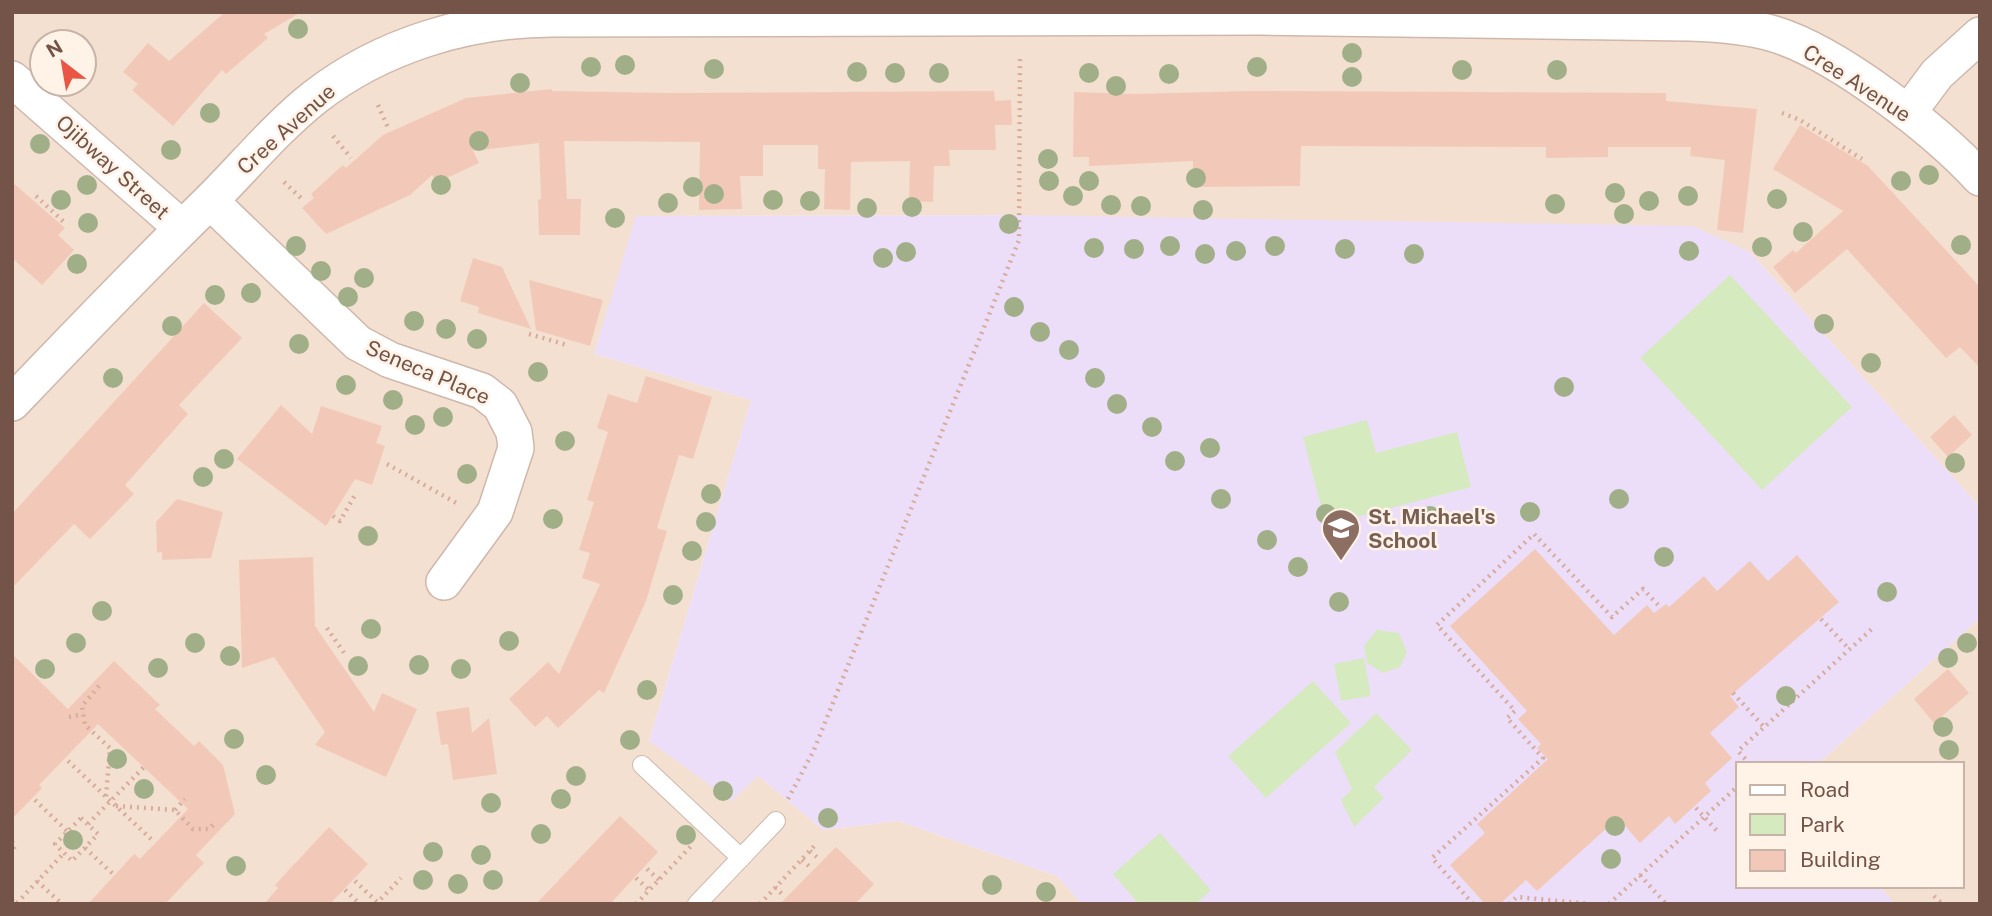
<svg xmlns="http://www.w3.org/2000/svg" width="1992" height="916" viewBox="0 0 1992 916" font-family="'Public Sans',sans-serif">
<rect width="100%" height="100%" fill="#fcefe1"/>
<g fill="#f4e0d0" fill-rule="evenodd">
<path d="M12,12H1980V507L1750,252L1015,215L637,216L594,354L751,400L649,741L758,776L823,830L898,821L1057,876L1082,904H12ZM42,42H84V84H42Z"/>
<polygon points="1980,618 1980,904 1895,904 1879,886 1962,886 1962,764 1818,764"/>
</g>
<polygon fill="#ecdef9" points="1015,215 1693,226 1750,252 1980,507 1980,618 1818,764 1738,764 1738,886 1879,886 1895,904 1082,904 1057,876 898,821 823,830 758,776 732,801 649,741 751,400 594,354 636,216"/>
<g fill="#d6eac0">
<polygon points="1730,275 1852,407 1762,490 1640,358"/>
<polygon points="1367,420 1376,453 1457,432 1471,487 1326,525 1303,437"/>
<polygon points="1377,630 1399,633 1407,652 1400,667 1383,673 1367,663 1364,646"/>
<polygon points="1364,658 1371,696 1341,701 1334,664"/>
<polygon points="1313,681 1351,723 1266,798 1228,756"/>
<polygon points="1376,713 1412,750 1374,787 1384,798 1354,827 1341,800 1352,789 1335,752"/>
<polygon points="1160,833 1211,890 1196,904 1139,904 1113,874"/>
</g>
<g fill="#f2c9b8">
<polygon points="225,12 301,12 264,34 268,38 226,74 222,70 173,126 132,90 138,84 123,72 148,43 169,61"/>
<polygon points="552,89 552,91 669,93 994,91 995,101 1011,100 1012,125 995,125 996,150 949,150 950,166 934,166 933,202 909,201 910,161 851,162 850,210 824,209 825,169 818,169 818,145 763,145 763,176 740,176 742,209 699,210 700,142 564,141 567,199 581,199 580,235 539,235 538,200 541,199 539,143 473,151 479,163 436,183 432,175 410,195 326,234 302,208 314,198 311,194 343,165 346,168 383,135 466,98"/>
<polygon points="1250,91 1666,93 1666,101 1757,109 1743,233 1717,230 1725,160 1690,156 1691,147 1608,147 1608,157 1546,158 1546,147 1301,146 1300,186 1193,187 1193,161 1089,166 1089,157 1073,157 1074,92 1134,94"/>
<polygon points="1800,125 1868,166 1980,287 1980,368 1960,347 1946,358 1847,249 1795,293 1773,267 1793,250 1796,253 1843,211 1773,169"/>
<polygon points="12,182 65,228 58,235 74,250 42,285 12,258"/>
<polygon points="473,258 502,267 531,329 478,313 479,307 460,301"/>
<polygon points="529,280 603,300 590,346 536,330"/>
<polygon points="204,303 242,338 179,405 188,414 125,485 134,494 90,539 74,524 12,588 12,514"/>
<polygon points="646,376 712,397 693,459 679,455 657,528 667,531 646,601 604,693 599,690 558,728 547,716 535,727 509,699 548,662 559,674 600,584 582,578 590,553 579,550 594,502 587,500 608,432 597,428 608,394 637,403"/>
<polygon points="281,405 312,434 321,406 382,426 376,443 385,446 372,485 355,479 326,526 237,459"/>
<polygon points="1954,415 1972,435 1948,457 1930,437"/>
<polygon points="177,499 223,512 211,558 162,560 162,552 157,553 156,522"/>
<polygon points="1535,549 1614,635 1647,605 1654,613 1666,604 1669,607 1704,576 1717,591 1750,561 1768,581 1797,555 1839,602 1730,696 1739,707 1710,733 1732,758 1705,783 1711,791 1675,824 1669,816 1640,843 1618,818 1537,891 1526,880 1500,904 1485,904 1450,865 1485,833 1477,824 1548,759 1537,748 1541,744 1518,719 1527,711 1450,626"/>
<polygon points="313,557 315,626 374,712 382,693 417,709 386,777 315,745 325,732 274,657 242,668 239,560"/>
<polygon points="12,654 68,709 114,661 160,705 155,709 194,746 199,741 223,765 235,814 196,855 204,863 165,904 88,904 134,854 140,859 188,809 98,724 39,785 42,788 12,819"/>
<polygon points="1948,669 1969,693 1934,723 1914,699"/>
<polygon points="469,707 472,733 489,718 497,774 453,780 448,744 441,745 436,712"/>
<polygon points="620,816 658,852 610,904 536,904"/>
<polygon points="329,827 368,864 330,904 264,904 278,888 275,885"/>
<polygon points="836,847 874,884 855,904 780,904"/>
</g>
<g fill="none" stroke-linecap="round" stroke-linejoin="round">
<defs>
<g id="lane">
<polyline points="642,765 741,858"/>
<polyline points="697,904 776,821"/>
</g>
<g id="street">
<polyline points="12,79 182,228"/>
<polyline points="1908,113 1937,74 1980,35"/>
<polyline points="210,201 358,343 390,360 482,391 500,405 514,432 516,448 495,512 444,582"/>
<path d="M12,403C77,335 142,267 209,202C244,167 277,127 315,97C382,45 469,19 553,19L1260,17L1689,23C1717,24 1748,26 1774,34C1837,53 1936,130 1980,178"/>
</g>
</defs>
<use href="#lane" stroke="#d0b7ab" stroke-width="20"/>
<use href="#street" stroke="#d0b7ab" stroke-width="38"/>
<g stroke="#d7ac9c" stroke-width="4.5" stroke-dasharray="2 5" stroke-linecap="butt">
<polyline points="378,105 389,130"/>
<polyline points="1782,113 1800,120 1862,159"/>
<polyline points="333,136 351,158"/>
<polyline points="284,182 303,200"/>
<polyline points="36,196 66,224"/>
<polyline points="529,334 567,345"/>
<polyline points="387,464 460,505"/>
<polyline points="333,516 340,521 355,495"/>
<polyline points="1821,619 1849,649"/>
<polyline points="327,628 344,653 342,657"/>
<polyline points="99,686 82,706 85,725 110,748 106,797"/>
<polyline points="1733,693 1764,727"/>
<polyline points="69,717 83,714"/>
<polyline points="68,761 151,839"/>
<polyline points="1750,764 1738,751 1874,627"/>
<polyline points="788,799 814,750 1019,240 1020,59"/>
<polyline points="35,800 67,831"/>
<polyline points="116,806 175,810 193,829 209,829 214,824"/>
<polyline points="1696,808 1718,832"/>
<polyline points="175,810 185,799"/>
<polygon points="81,818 98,834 72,861 55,844"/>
<polyline points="88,824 144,767"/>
<polyline points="12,842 16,845 12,850"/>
<polyline points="85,848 113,874"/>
<polyline points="810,851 818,858"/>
<polyline points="802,860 810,867"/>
<polyline points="647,869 659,880"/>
<polyline points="1640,875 1666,904"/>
<polyline points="636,878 649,890"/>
<polyline points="37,881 62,904"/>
<polyline points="355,881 377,902"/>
<polyline points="775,887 783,895"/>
<polyline points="345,890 360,904"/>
<polyline points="1934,896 1942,904"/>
<polyline points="12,900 16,904 64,853"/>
<polyline points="376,904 401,878"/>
<polyline points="636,904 693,844"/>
<polyline points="760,904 817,843"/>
<polyline points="1473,904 1432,858 1543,758 1507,718 1515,711 1437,625 1534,534 1612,617 1643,589 1661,608"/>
<polyline points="1509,904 1517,897 1590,904"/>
<polyline points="1609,904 1738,786"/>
</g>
<use href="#lane" stroke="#fff" stroke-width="18"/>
<use href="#street" stroke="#fff" stroke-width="35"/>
</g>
<g fill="#a1af88">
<circle cx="298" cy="29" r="10"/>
<circle cx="1352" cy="53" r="10"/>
<circle cx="625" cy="65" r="10"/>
<circle cx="591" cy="67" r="10"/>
<circle cx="1257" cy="67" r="10"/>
<circle cx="714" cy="69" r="10"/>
<circle cx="1462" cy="70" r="10"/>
<circle cx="1557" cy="70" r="10"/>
<circle cx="857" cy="72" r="10"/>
<circle cx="895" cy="73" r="10"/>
<circle cx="939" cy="73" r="10"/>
<circle cx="1089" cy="73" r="10"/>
<circle cx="1169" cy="74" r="10"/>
<circle cx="1352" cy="77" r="10"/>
<circle cx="520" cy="83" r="10"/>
<circle cx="1116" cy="86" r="10"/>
<circle cx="210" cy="113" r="10"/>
<circle cx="479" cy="141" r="10"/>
<circle cx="40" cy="144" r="10"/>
<circle cx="171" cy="150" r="10"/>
<circle cx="1048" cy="159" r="10"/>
<circle cx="1929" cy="175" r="10"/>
<circle cx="1196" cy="178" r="10"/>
<circle cx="1049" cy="181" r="10"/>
<circle cx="1089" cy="181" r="10"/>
<circle cx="1901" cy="181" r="10"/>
<circle cx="87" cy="185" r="10"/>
<circle cx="441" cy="185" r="10"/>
<circle cx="693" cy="187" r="10"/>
<circle cx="1615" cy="193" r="10"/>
<circle cx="714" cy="194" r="10"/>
<circle cx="1073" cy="196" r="10"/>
<circle cx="1688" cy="196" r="10"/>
<circle cx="1777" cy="199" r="10"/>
<circle cx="61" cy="200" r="10"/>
<circle cx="773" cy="200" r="10"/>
<circle cx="810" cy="201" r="10"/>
<circle cx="1649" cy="201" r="10"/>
<circle cx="668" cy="203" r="10"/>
<circle cx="1555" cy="204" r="10"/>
<circle cx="1111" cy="205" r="10"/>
<circle cx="1141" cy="206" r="10"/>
<circle cx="912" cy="207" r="10"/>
<circle cx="867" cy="208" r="10"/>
<circle cx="1203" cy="210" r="10"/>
<circle cx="1624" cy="214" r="10"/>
<circle cx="615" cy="218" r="10"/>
<circle cx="88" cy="223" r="10"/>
<circle cx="1009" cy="224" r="10"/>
<circle cx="1803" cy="232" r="10"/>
<circle cx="1961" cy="245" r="10"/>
<circle cx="296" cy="246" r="10"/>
<circle cx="1170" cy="246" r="10"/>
<circle cx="1275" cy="246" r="10"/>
<circle cx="1762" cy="247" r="10"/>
<circle cx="1094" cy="248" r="10"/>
<circle cx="1134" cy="249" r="10"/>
<circle cx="1345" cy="249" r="10"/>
<circle cx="1236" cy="251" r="10"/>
<circle cx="1689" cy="251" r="10"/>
<circle cx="906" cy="252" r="10"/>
<circle cx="1205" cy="254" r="10"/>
<circle cx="1414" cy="254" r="10"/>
<circle cx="883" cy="258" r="10"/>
<circle cx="77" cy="264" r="10"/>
<circle cx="321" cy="271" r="10"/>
<circle cx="364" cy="278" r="10"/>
<circle cx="251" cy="293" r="10"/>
<circle cx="215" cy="295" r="10"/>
<circle cx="348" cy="297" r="10"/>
<circle cx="1014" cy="307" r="10"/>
<circle cx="414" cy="321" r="10"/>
<circle cx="1824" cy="324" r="10"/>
<circle cx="172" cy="326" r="10"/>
<circle cx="446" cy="329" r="10"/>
<circle cx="1040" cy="332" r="10"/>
<circle cx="477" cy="339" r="10"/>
<circle cx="299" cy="344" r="10"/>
<circle cx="1069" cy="350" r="10"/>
<circle cx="1871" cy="363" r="10"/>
<circle cx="538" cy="372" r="10"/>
<circle cx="113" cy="378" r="10"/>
<circle cx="1095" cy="378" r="10"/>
<circle cx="346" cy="385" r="10"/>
<circle cx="1564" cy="387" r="10"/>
<circle cx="393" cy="400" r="10"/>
<circle cx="1117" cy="404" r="10"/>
<circle cx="443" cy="417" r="10"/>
<circle cx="415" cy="425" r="10"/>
<circle cx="1152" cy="427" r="10"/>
<circle cx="565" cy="441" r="10"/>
<circle cx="1210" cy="448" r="10"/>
<circle cx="224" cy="459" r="10"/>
<circle cx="1175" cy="461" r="10"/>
<circle cx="1955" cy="463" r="10"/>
<circle cx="467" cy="474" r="10"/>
<circle cx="203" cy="477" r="10"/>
<circle cx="711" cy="494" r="10"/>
<circle cx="1221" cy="499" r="10"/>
<circle cx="1619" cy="499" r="10"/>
<circle cx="1530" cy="512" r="10"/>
<circle cx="1326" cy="514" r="10"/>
<circle cx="1430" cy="516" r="10"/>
<circle cx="553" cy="519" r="10"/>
<circle cx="706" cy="522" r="10"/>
<circle cx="368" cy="536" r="10"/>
<circle cx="1267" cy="540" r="10"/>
<circle cx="692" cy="551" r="10"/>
<circle cx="1664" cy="557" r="10"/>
<circle cx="1298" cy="567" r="10"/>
<circle cx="1887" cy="592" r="10"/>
<circle cx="673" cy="595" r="10"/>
<circle cx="1339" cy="602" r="10"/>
<circle cx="102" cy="611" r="10"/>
<circle cx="371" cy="629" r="10"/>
<circle cx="509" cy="641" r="10"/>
<circle cx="76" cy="643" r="10"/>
<circle cx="195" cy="643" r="10"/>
<circle cx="1967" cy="643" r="10"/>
<circle cx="230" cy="656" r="10"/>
<circle cx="1948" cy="658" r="10"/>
<circle cx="419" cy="665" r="10"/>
<circle cx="358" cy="666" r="10"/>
<circle cx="158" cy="668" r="10"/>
<circle cx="45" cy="669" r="10"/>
<circle cx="461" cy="669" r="10"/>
<circle cx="647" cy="690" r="10"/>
<circle cx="1786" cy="696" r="10"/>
<circle cx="1943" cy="727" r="10"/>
<circle cx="234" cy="739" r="10"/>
<circle cx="630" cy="740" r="10"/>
<circle cx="1949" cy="750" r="10"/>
<circle cx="117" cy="759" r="10"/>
<circle cx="266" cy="775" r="10"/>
<circle cx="576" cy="776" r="10"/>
<circle cx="144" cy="789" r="10"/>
<circle cx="723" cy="791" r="10"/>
<circle cx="561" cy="799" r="10"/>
<circle cx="491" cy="803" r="10"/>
<circle cx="828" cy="818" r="10"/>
<circle cx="1615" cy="826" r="10"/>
<circle cx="541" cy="834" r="10"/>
<circle cx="686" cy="835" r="10"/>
<circle cx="73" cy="840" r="10"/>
<circle cx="433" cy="852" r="10"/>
<circle cx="481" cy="855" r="10"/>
<circle cx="1611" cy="859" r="10"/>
<circle cx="236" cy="866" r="10"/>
<circle cx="423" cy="880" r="10"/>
<circle cx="493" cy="880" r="10"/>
<circle cx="458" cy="884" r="10"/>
<circle cx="992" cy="885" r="10"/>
<circle cx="1046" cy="892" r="10"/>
</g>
<defs>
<symbol id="school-pin" viewBox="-11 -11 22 30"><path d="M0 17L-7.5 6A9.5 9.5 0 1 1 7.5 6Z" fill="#8d6e63" stroke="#fff3e8"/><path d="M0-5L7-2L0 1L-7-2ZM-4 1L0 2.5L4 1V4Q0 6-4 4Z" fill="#fff"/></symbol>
</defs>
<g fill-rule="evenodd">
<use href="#school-pin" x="1319" y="506" width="44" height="60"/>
</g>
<g text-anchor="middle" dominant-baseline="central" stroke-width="5" stroke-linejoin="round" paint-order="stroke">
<g font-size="21" fill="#745348" stroke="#fff3e8">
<text transform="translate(1857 83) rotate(33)">Cree Avenue</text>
<text transform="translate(286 129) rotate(-42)">Cree Avenue</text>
<text transform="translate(113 167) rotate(42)">Ojibway Street</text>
<text transform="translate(428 372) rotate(23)">Seneca Place</text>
</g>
<g font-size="21" font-weight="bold" fill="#785e54" stroke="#fff3e8" text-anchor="start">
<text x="1368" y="516">St. Michael's<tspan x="1368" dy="24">School</tspan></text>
</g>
</g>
<rect width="1992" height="916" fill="none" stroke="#745348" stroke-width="28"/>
<rect x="1736" y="762" width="228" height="126" fill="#fff3e8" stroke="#c7b3a8" stroke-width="2"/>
<rect x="1750" y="785" width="35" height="10" fill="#ffffff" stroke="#c7b3a8" stroke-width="2"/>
<text x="1800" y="797" font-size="21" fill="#745348">Road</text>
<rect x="1750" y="814" width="35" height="21" fill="#d6eac0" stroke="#c7b3a8" stroke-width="2"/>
<text x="1800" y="832" font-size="21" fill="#745348">Park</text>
<rect x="1750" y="850" width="35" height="21" fill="#f2c9b8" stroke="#c7b3a8" stroke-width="2"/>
<text x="1800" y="867" font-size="21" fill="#745348">Building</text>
<g transform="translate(63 63) rotate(329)"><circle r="33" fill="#fff3e8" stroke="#c7b3a8" stroke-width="2"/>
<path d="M0-5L12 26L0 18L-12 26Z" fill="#e95644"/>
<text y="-10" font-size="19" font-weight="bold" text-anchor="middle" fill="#745348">N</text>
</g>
</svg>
